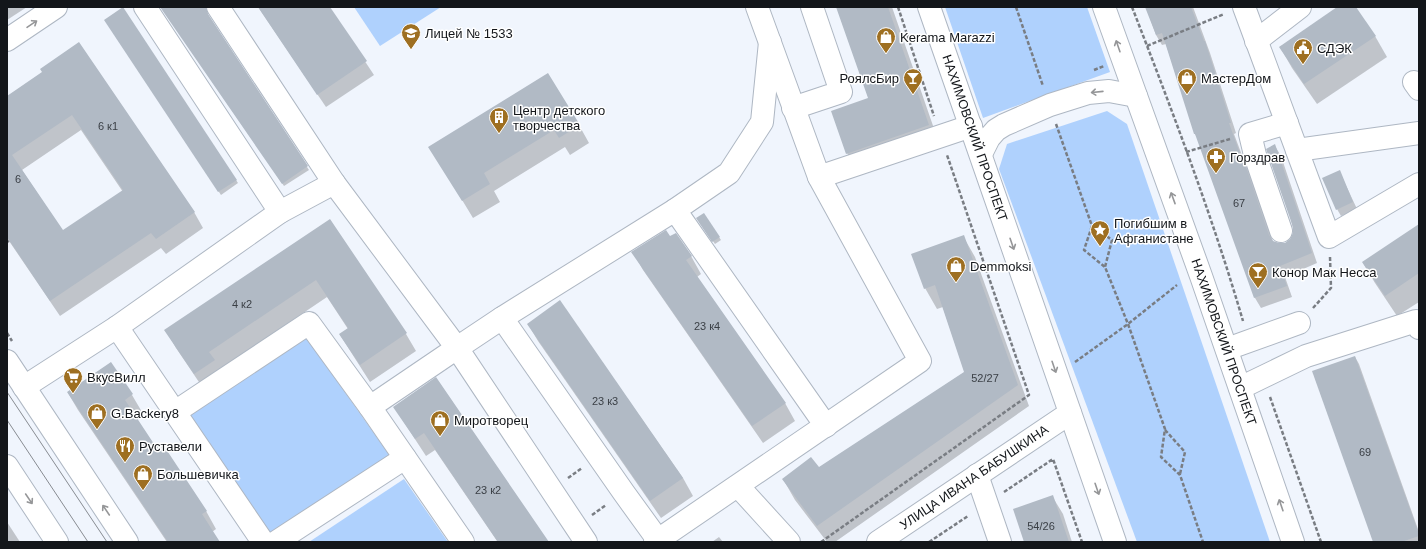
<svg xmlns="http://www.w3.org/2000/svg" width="1426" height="549" viewBox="0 0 1426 549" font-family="Arial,sans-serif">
<rect width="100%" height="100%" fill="#f0f5fd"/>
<g fill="#afd1fd">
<polygon points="354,7 441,7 380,46"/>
<polygon points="945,7 1087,7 1110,72 983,118"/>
<polygon points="1107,111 1127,124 1270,542 1137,542 999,169 1007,144"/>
<polygon points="306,337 390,456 269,535 189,414"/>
<polygon points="404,479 448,542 309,542"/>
</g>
<g fill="#0003" fill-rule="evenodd">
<polygon points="7,7 27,7 7,20"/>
<polygon points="161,7 206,7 209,18 309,170 284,186"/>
<polygon points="258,7 329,7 374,75 326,107"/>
<polygon points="837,7 892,7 940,146 859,174 847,153 869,99"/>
<polygon points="1146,7 1193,7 1210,53 1236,133 1234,134 1246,166 1250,173 1273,242 1279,244 1286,244 1291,240 1294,233 1275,146 1281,156 1317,263 1285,277 1292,297 1261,308 1255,298 1199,140 1195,134 1166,44 1162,45 1156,35"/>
<polygon points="1339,7 1355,7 1375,36 1387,57 1317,104 1292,68 1280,47"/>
<polygon points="107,23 236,180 238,183 221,195"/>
<path d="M43,73L194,212L203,228L166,254L161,248L60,316L7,238V97ZM81,130L123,192L63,232L22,170Z"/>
<polygon points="579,125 589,143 570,155 565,147 494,191 500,202 473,218 430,147"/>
<polygon points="1343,179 1357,209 1341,216 1337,209"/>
<polygon points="330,220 406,334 416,351 370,382 340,335 348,329 327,297 219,370 224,379 205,391 176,348 166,330"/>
<polygon points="699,222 719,237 721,240 715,244"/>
<polygon points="1419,225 1419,302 1397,316 1375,283 1363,263"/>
<polygon points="963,236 975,257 1029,406 835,542 827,542 795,500 783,479 819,469 965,372 943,307 937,309 925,288"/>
<polygon points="633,252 691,256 701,274 697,277 785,403 795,421 763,443 643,270"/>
<polygon points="560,302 683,478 693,496 661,518 538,341 528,324"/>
<polygon points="1355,357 1359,364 1419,532 1419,542 1374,542"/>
<polygon points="436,378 548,542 496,542 497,541 435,450 426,456 394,407"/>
<polygon points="68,393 132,395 142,412 135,417 156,448 206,511 216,529 212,532 219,542 167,542 78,410"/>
<polygon points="1052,496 1063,514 1072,542 1025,542"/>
<polygon points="7,522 20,542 7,542"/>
<polygon points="719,537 723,542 712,542"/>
</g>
<g fill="#b1bac5" fill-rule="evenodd">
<polygon points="123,7 237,180 218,192 104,20"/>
<polygon points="160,7 206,7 208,14 308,166 282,184"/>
<polygon points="258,7 330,7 367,61 317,95"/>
<polygon points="836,7 888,7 929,125 846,154 831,111 868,98"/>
<polygon points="1145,7 1191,7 1204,41 1205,41 1231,123 1229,123 1243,162 1244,161 1269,235 1273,241 1279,243 1285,243 1290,239 1293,233 1293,227 1266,149 1275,144 1312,253 1280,266 1287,286 1254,298 1195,134 1194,134 1162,33 1156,35"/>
<polygon points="1337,7 1356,7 1376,36 1304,84 1279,47"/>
<path d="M79,42L195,212L156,239L151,233L50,301L7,237V96L42,72L40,69ZM72,115L123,190L63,230L12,155Z"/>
<polygon points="548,73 580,125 559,138 554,130 484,173 490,184 462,201 428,147"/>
<polygon points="1340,170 1353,202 1336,210 1322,178"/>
<polygon points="704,213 720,237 712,242 696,218"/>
<polygon points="330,219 407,333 360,365 339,334 348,328 316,280 209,352 215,360 194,374 164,330"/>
<polygon points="1419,224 1419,273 1385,296 1362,262"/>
<polygon points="666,230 670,236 676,233 692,256 686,260 786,403 752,426 631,252"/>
<polygon points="964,235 1018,385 817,526 782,479 811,457 819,467 964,372 935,285 924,289 911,254"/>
<polygon points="560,300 683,478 650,501 527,324"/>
<polygon points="1355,356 1419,534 1419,536 1401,542 1373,542 1312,371"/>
<polygon points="111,362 133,394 125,400 156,447 162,443 207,511 202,514 220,542 168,542 67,392"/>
<polygon points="436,377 549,542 498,542 424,433 415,439 393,407"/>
<polygon points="1053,495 1069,542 1024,542 1013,509"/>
</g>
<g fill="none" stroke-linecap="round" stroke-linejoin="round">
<defs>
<g id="minor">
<polyline points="145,7 280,212"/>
<polyline points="757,7 819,177 971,126"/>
<polyline points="1244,7 1329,237 1419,184"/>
<polyline points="7,40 56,7"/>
<polyline points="1256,41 1300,7"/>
<polyline points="770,42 762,122 729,173 675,210 826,426"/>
<polyline points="1414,82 1419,89"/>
<polyline points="793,108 841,92 812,7"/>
<polyline points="1297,150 1419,133"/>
<polyline points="1281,231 1255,155 1250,134 1287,123"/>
<polyline points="502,318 624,493 658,540"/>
<polyline points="117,327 263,542"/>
<polyline points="1227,349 1299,323"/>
<polyline points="7,361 127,542"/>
<polyline points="24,387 117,327 280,212 334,183"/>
<polyline points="1240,388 1306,356 1416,321 1419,328"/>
<polyline points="370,407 463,542"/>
<polyline points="175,412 309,323 370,407 457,348 334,183 218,7"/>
<polyline points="7,466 57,542"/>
<polyline points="977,475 1000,542"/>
<polyline points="738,486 789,542"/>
<polyline points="276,542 405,458"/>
<polyline points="586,542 457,348 502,318 675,210"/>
<polyline points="655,542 920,361 819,177"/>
<polyline points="878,542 1070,413"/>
</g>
<g id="major">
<polyline points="929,7 1115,542"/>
<polyline points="1104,7 1201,276 1293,542"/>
<polyline points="981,154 989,138 996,130 1004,125 1050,105 1088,93 1109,91 1136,96"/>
</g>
</defs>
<use href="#minor" stroke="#aeb7c3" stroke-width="24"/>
<use href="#major" stroke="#aeb7c3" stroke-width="24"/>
<g stroke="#797d83" stroke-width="2.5" stroke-dasharray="4 2" stroke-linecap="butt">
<polyline points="898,7 934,116"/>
<polyline points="1016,7 1043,86"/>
<path d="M1132,7C1172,110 1212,215 1243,321"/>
<polyline points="1147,46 1224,14"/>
<polyline points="1094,70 1104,66"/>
<polyline points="1056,124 1092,226 1084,250 1105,267 1128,324 1165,429 1161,457 1180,475 1203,542"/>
<polyline points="1186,152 1230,139"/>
<polyline points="1092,226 1112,240 1105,267"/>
<polyline points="7,242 9,241"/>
<polyline points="1313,308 1331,288 1330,257"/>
<polyline points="7,333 12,341"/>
<polyline points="1075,362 1128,324 1177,285"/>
<polyline points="1270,397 1321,542"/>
<polyline points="1165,430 1185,452 1180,474"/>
<polyline points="568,478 582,468"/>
<polyline points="1004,492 1053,459 1082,542"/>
<polyline points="592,515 606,505"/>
<polyline points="821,542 1029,395 947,155"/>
<polyline points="929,542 968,516"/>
</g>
<use href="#minor" stroke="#fff" stroke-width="22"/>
<use href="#major" stroke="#fff" stroke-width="22"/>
<g stroke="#888c92" stroke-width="1">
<polyline points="7,392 107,542"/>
<polyline points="7,420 88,542"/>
</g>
</g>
<defs><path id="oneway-shaft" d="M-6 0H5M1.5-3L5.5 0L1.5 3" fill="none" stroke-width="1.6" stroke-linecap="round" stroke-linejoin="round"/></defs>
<g stroke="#959698">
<use href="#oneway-shaft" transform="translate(32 24) rotate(-34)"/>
<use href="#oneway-shaft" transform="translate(1118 46) rotate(-109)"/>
<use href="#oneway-shaft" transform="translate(1097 92) rotate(174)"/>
<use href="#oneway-shaft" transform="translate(1173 198) rotate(-110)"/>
<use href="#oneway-shaft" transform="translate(1012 244) rotate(71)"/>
<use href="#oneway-shaft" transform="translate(1054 367) rotate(71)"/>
<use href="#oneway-shaft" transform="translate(1097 489) rotate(71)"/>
<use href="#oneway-shaft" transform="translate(29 499) rotate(56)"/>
<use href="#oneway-shaft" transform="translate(1281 505) rotate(-109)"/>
<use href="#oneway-shaft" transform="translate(106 510) rotate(-124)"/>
</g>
<defs>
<symbol id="school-pin" viewBox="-11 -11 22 30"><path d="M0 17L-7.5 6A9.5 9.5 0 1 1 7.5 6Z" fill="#9e6f21" stroke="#fff"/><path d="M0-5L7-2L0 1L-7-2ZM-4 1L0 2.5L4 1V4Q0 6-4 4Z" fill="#fff"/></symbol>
<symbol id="shop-pin" viewBox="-11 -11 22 30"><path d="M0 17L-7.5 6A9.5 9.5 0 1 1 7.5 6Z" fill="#9e6f21" stroke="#fff"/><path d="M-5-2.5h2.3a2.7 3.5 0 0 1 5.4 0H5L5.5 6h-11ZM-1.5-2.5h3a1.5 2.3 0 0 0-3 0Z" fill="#fff"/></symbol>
<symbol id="civic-pin" viewBox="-11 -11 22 30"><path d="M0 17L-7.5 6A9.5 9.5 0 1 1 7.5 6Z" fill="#9e6f21" stroke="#fff"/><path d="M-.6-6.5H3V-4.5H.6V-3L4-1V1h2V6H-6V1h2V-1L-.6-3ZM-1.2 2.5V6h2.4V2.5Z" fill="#fff"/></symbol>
<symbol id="bar-pin" viewBox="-11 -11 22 30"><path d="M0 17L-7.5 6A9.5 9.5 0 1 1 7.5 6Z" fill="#9e6f21" stroke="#fff"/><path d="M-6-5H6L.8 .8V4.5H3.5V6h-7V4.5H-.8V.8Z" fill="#fff"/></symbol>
<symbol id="building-pin" viewBox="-11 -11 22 30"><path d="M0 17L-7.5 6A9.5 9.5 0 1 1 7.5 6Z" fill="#9e6f21" stroke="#fff"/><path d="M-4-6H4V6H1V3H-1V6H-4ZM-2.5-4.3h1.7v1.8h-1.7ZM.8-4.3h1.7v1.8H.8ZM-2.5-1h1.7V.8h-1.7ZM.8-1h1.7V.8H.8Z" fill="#fff"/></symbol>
<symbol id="pharmacy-pin" viewBox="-11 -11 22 30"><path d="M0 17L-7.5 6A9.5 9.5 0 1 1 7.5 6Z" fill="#9e6f21" stroke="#fff"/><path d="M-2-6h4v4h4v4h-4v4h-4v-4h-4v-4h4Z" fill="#fff"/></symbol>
<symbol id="sight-pin" viewBox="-11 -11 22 30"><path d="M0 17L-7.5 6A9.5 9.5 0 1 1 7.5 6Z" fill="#9e6f21" stroke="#fff"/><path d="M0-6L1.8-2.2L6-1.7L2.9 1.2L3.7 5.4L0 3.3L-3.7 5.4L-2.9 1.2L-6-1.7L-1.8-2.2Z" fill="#fff"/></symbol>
<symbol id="supermarket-pin" viewBox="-11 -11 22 30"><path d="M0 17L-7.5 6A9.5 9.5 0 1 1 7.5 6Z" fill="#9e6f21" stroke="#fff"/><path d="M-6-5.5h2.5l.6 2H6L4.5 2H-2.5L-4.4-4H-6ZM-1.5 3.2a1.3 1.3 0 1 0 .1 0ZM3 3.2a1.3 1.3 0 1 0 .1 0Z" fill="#fff"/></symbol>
<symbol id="restaurant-pin" viewBox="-11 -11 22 30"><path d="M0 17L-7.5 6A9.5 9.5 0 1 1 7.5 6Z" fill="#9e6f21" stroke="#fff"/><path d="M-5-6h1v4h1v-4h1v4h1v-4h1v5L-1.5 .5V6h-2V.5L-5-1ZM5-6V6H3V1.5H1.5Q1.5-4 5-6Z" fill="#fff"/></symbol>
</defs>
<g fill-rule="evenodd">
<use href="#school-pin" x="400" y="22" width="22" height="30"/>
<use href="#shop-pin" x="875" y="26" width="22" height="30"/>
<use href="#civic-pin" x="1292" y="37" width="22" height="30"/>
<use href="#bar-pin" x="902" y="67" width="22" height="30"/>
<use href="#shop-pin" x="1176" y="67" width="22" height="30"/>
<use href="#building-pin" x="488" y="106" width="22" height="30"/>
<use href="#pharmacy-pin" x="1205" y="146" width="22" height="30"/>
<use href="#sight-pin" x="1089" y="219" width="22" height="30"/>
<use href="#shop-pin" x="945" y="255" width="22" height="30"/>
<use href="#bar-pin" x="1247" y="261" width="22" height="30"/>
<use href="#supermarket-pin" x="62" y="366" width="22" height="30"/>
<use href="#shop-pin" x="86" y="402" width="22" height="30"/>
<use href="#shop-pin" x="429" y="409" width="22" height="30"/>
<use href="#restaurant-pin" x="114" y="435" width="22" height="30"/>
<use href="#shop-pin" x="132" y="463" width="22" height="30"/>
</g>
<g text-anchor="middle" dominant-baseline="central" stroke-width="3" stroke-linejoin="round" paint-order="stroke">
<g font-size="11" fill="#3a3f45">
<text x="108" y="126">6 к1</text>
<text x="18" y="179">6</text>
<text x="1239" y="203">67</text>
<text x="242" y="304">4 к2</text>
<text x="707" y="326">23 к4</text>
<text x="985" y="378">52/27</text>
<text x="605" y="401">23 к3</text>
<text x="1365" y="452">69</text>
<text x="488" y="490">23 к2</text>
<text x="1041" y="526">54/26</text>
</g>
<g font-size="13" fill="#13161a" stroke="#fff" text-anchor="start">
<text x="425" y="33">Лицей № 1533</text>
<text x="900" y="37">Kerama Marazzi</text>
<text x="1317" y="48">СДЭК</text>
<text x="899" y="78" text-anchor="end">РоялсБир</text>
<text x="1201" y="78">МастерДом</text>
<text x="513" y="110">Центр детского<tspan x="513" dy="15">творчества</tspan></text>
<text x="1230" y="157">Горздрав</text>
<text x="1114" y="223">Погибшим в<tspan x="1114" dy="15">Афганистане</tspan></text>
<text x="970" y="266">Demmoksi</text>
<text x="1272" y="272">Конор Мак Несса</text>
<text x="87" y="377">ВкусВилл</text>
<text x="111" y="413">G.Backery8</text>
<text x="454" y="420">Миротворец</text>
<text x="139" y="446">Руставели</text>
<text x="157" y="474">Большевичка</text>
</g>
<g font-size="13" fill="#13161a" stroke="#fff">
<text transform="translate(975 138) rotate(71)">НАХИМОВСКИЙ ПРОСПЕКТ</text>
<text transform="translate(1224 342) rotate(71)">НАХИМОВСКИЙ ПРОСПЕКТ</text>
<text transform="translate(974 477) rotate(-34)">УЛИЦА ИВАНА БАБУШКИНА</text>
</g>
</g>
<rect width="1426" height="549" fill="none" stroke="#13161a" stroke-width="16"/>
</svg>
